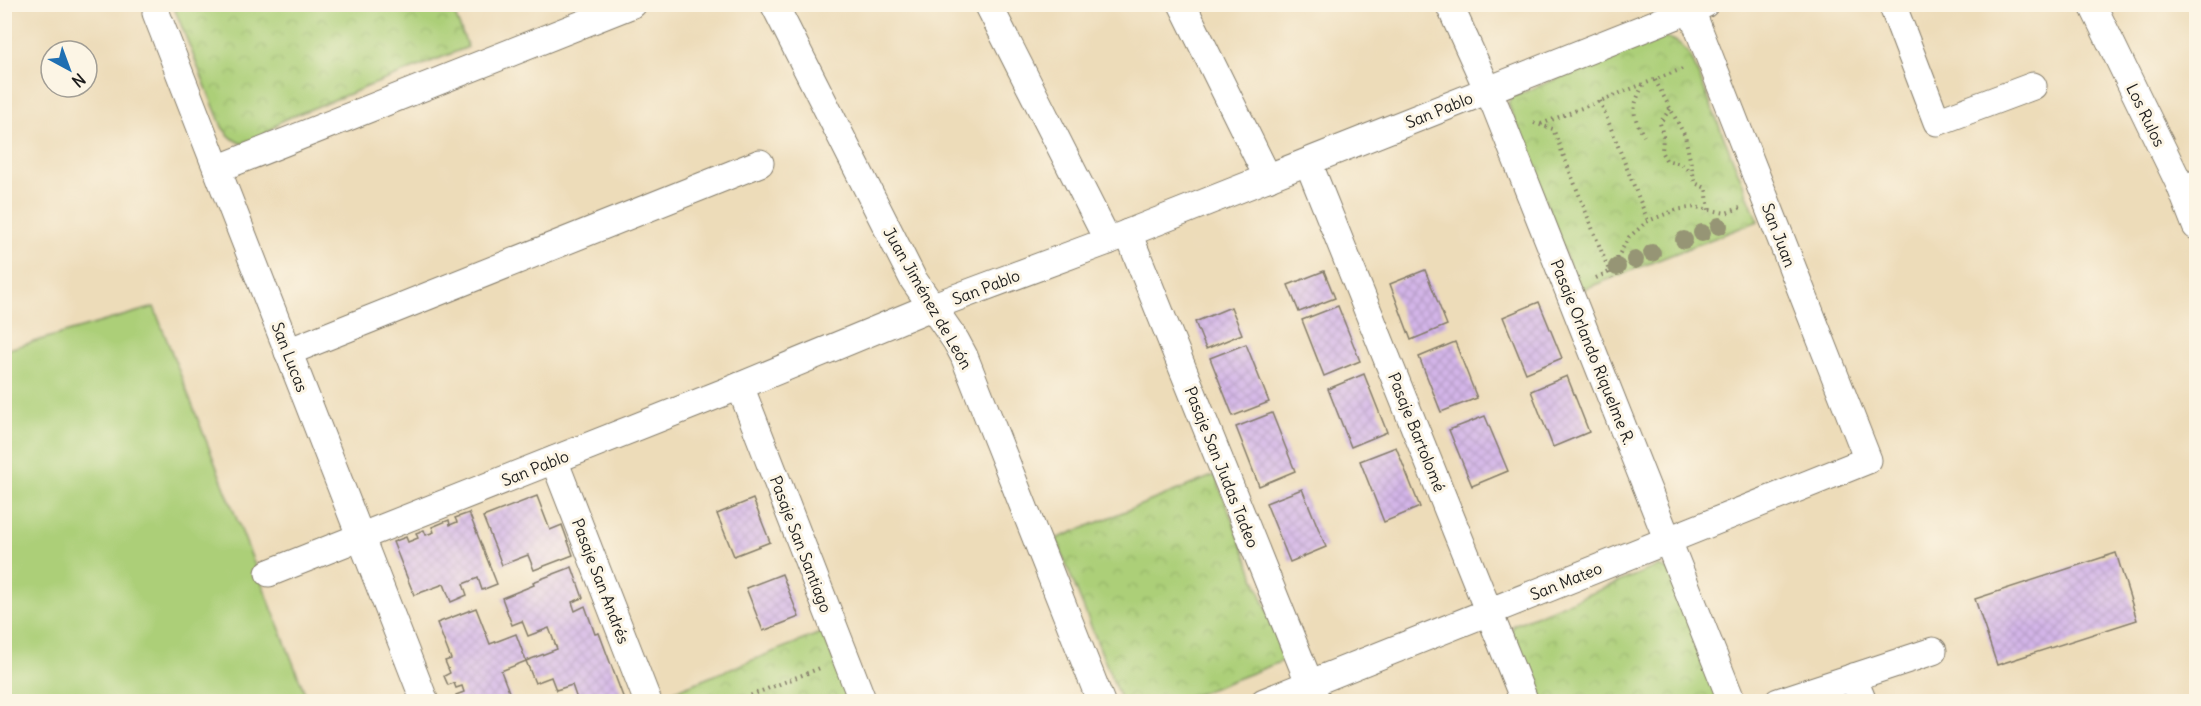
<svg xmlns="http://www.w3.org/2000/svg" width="2201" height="706" viewBox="0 0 2201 706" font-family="Delius,sans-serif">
<defs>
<pattern id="park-crowns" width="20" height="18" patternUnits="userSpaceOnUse" patternTransform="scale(1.5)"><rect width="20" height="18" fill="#accf78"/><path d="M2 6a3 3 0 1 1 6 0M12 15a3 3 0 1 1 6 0" fill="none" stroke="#93b167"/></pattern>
<pattern id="building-cross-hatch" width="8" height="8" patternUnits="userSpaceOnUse" patternTransform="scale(1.5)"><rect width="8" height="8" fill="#d3b5e8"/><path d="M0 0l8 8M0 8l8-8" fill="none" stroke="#b59bc6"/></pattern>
</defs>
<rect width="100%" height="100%" fill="#fcf5e5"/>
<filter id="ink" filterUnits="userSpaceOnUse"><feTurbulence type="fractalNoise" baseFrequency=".0167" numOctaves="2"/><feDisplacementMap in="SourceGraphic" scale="12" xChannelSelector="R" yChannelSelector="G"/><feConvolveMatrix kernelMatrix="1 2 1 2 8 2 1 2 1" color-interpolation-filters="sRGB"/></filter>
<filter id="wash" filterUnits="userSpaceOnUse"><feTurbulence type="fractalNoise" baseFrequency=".008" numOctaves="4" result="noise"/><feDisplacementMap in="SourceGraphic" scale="24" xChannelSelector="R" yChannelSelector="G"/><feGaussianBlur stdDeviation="1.35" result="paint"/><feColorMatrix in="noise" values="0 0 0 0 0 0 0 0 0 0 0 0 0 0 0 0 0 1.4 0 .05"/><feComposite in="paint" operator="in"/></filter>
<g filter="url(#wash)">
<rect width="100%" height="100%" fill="#eddcb9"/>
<polygon fill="#accf78" stroke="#64764a" stroke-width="1.5" points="154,307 308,701 5,702 5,350"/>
<g fill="url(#park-crowns)" stroke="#64764a" stroke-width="1.5">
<path d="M173,5H451L468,47L283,120C259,136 247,161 222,127Z"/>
<path d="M1659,37C1676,38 1683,45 1692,59L1758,221L1579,291L1508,103L1512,97Z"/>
<polygon points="1215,475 1285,657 1280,662 1180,701 1121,701 1056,539"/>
<polygon points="1658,566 1669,570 1723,701 1536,701 1510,635 1513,625"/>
<polygon points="823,632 850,701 653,702 652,700"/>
</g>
<g id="blocks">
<g fill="url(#building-cross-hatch)">
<polygon points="1425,270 1447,325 1411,340 1390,284"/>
<polygon points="1324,271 1335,298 1299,312 1288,285"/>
<polygon points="1539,302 1562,358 1526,373 1503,317"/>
<polygon points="1338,306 1360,361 1324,376 1302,320"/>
<polygon points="1231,307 1242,334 1206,349 1195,322"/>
<polygon points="1455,342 1477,398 1441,412 1419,357"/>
<polygon points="1246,344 1269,402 1233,416 1210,358"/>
<polygon points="1364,374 1387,432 1351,447 1328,389"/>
<polygon points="1567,376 1589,432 1553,447 1531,391"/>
<polygon points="1272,413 1295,471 1259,486 1236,427"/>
<polygon points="1485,416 1508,471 1472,486 1449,430"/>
<polygon points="1396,447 1420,507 1384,522 1360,461"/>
<polygon points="1302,489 1326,547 1290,562 1266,503"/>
<polygon points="537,496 550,530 562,525 573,555 534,570 528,555 502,565 483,517"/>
<polygon points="753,499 770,542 734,556 717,514"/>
<polygon points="469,513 497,584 482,590 478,578 463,584 467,595 451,602 444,584 414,595 393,542 406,537 408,542 418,538 416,533 424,530 426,535 434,532 432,527 449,520 450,525 457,522 455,518"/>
<polygon points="2116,553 2137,620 1997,665 1975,599"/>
<polygon points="572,567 583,598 572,602 575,611 585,606 595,634 599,633 625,702 578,702 572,685 556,690 551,677 535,683 526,661 501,671 511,697 508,698 509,702 458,702 456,695 464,692 462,686 456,688 454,683 448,685 444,676 450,673 445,661 451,659 437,623 476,608 490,644 516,634 526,661 557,649 549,628 528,636 522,621 512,625 502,598 534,585 533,582"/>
<polygon points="782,574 799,617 763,631 746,588"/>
</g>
</g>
</g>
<g filter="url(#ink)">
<use href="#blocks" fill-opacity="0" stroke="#847c6a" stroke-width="1.5"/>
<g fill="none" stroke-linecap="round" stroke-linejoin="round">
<defs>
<polyline id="lane" points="2180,185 2196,176"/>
<g id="street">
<polyline points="774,4 913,279 956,341 964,356 1101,702"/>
<polyline points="988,4 1108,241"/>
<polyline points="1182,4 1268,178"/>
<polyline points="1449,4 1496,108 1732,702"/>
<polyline points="1892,4 1937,122 2033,86"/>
<polyline points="2092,4 2180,185 2196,226"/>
<polyline points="156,13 425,702"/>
<polyline points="1308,162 1525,702"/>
<polyline points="217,169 633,4"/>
<polyline points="1128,233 1317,702"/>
<polyline points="288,352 760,163"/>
<polyline points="740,386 863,702"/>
<polyline points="554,460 648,702"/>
<polyline points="269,573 740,386 931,307 1108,241 1705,4"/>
<polyline points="1853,677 1863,702"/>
<polyline points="1264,702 1868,460 1691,10"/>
<polyline points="1778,702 1933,651"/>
</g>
</defs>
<use href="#lane" stroke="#847c6a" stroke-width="16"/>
<use href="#street" stroke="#847c6a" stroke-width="29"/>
<g stroke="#847c6a" stroke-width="4" stroke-dasharray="1.5 4.5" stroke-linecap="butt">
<polyline points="1655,80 1685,136 1695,183 1706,188 1709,210"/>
<path d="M1643,85C1632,108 1631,113 1644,136"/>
<polyline points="1600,101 1648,221"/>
<polyline points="1670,109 1660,123 1663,136 1662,153 1666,160 1681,164 1691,172"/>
<polyline points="1534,123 1553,129 1612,278"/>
<polyline points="1541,124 1682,69"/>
<polyline points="1596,278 1609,272 1629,237 1648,221 1676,210 1695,207 1726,213 1740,208"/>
<polyline points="734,702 820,668"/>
</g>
<use href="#lane" stroke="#fff" stroke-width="14"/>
<use href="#street" stroke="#fff" stroke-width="27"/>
</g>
<g fill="#969574">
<circle cx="1719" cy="226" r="9"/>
<circle cx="1702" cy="233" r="9"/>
<circle cx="1684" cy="240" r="9"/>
<circle cx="1652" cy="253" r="9"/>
<circle cx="1635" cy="260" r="9"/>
<circle cx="1617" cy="267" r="9"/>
</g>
</g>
<g text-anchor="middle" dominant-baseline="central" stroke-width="6" stroke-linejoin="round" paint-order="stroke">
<g font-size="16" fill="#1c1c1c" stroke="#fcf5e5">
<text transform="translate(1439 110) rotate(-22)">San Pablo</text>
<text transform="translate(2146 115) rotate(64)">Los Rulos</text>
<text transform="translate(1779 235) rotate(69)">San Juan</text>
<text transform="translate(986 287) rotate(-21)">San Pablo</text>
<text transform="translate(928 298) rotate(60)">Juan Jiménez de León</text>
<text transform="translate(1593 352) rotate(68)">Pasaje Orlando Riquelme R.</text>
<text transform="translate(290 357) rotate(69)">San Lucas</text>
<text transform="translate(1417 432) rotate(68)">Pasaje Bartolomé</text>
<text transform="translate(1222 467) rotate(68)">Pasaje San Judas Tadeo</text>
<text transform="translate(535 468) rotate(-22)">San Pablo</text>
<text transform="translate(801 544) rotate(69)">Pasaje San Santiago</text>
<text transform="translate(601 581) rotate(69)">Pasaje San Andrés</text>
<text transform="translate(1566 581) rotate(-22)">San Mateo</text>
</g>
</g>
<rect width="2201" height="706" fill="none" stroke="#fcf5e5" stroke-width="24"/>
<g transform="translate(69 69) rotate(139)"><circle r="28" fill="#fcf5e5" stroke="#a29e95" stroke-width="1.5"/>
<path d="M0-4.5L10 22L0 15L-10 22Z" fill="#1f6fb2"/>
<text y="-9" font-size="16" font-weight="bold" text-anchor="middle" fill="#1c1c1c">N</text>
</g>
</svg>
